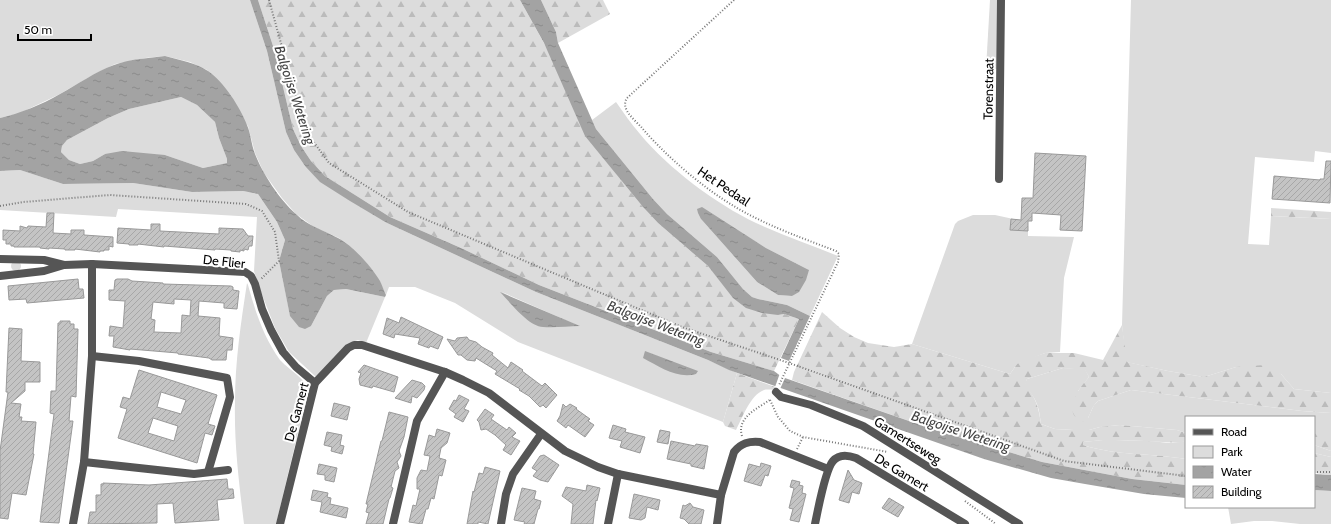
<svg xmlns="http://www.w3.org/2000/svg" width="1331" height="524" viewBox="0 0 1331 524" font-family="Cabin,sans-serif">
<defs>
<pattern id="forest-firs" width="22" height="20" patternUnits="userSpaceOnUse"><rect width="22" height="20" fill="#dcdcdc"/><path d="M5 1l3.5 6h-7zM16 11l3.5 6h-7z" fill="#bbb"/></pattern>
<pattern id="water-ripples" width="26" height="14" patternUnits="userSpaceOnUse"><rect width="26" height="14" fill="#a3a3a3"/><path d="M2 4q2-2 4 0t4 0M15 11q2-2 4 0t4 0" fill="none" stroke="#8b8b8b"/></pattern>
<pattern id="building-hatch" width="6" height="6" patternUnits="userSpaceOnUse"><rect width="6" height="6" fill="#c4c4c4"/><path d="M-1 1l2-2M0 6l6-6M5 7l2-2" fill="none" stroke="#a7a7a7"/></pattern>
</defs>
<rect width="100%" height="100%" fill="#fff"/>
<g fill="#dcdcdc" fill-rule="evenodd">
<path d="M0,0H250L267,51L286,132L294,150L305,166L387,223L536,292L708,360L737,373L723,422L518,342L455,303L415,287H389L386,295L380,282L368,265L354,251L339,238L314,227L296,214L282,198L264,173L255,153L248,126L207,70L190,62L165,56L145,58L115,64L93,75L58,95L20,113L0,118ZM502,292L579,326H562Z"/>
<polygon points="990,0 1000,0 999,69 986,69"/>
<polygon points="1131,0 1331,0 1331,153 1315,151 1314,162 1255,157 1248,244 1269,245 1271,216 1331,219 1331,393 1294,389 1281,374 1236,367 1204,377 1168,371 1126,362 1122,325"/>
<polygon points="181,97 197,105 215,122 219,138 227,159 227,163 203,168 165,155 105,154 93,161 80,164 69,160 61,152 62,146 67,140 108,118 129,109"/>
<path d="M616,102C624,113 631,124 640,134C668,168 716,204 756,223C783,235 811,245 838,256L810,316L787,305L758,299L752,297L743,289L717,257L667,214L653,199L596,129L592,120ZM701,219L734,229L766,248L809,270L792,296L778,295L757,282Z"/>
<polygon points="20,170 63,184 133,183 192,192 243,191 258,194 277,222 285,240 279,261 290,315 311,326 327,296 334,290 346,289 385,297 366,343 358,340 352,342 316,377 289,352 275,328 261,292 254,271 257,217 118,209 116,217 0,210 0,171"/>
<polygon points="973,215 995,215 1028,222 1028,236 1074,237 1064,278 1060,352 1045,353 1017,364 1010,374 912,344 955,224 958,221"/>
<circle cx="16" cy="266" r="5"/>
<path d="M247,283L248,285C255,311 264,338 280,360C286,367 305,379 306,386L309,387L276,524H244C239,483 234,443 235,402C235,362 241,322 247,283Z"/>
<path d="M1063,368L1085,369L1089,377L1078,391L1088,418L1094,405L1098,401L1131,390L1302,411L1331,413V433L1314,434V417H1186V433L1177,430L1120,425L1100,427L1089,430H1074L1055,429L1041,424C1039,407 1037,398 1024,386L1027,379Z"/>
<path d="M1103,440C1118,440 1133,440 1148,441C1160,441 1175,446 1186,440V459C1151,453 1117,456 1083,445V442Z"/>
<polygon points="1314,445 1331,451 1331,457 1314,453"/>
<polygon points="1314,490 1331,491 1331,524 1300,524 1272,521 1254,521 1231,524 1228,507 1314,507"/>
</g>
<g fill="url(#forest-firs)">
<polygon points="258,0 520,0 617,175 643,207 658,223 708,266 719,279 778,315 784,314 799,319 774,371 711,352 539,285 461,248 390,217 325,176 311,161 301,146 293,129 274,49"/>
<polygon points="541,0 603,0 610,14 558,43 556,32"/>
<polygon points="1271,208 1331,212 1331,219 1271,216"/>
<path d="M822,312L840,328L854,337L868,343L894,347L912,344L1010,374L1017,364L1024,360L1045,353H1074L1103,360L1122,325L1127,362L1168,371L1204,377L1236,367L1265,365L1281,374L1294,389L1331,393V413L1302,411L1131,390L1098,401C1091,407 1091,415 1087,419C1082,425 1075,418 1073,413C1072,409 1073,404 1074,400C1077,391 1083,384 1089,377L1085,370L1063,368L1027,379L1025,386C1036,396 1039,409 1041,424L1055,429L1074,430H1089L1100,427L1120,425L1177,430L1186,433V440L1181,443L1125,440H1104L1083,442V445C1117,456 1151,453 1186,459V485L1132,479L1042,462L935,430L792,380L794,372Z"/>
<path d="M737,373L778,388L777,390C773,390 767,389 764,390C750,395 742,419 736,430L725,426L723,422Z"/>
<polygon points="1317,433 1331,433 1331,451 1314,445 1314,434"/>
<polygon points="1314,453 1331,457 1331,475 1314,473"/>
</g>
<g fill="url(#water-ripples)" fill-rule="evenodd">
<polygon points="250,0 258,0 274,49 293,129 301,146 311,161 325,176 390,217 461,248 539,285 711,352 774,371 782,377 935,430 1042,462 1132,479 1186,485 1186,498 1144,494 1085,484 1051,478 984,459 729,370 708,360 536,292 387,223 350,201 320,182 305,166 294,150 286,132 267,51"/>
<polygon points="520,0 541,0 556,32 558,43 596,129 653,199 667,214 717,257 743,289 752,297 758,299 787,305 810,316 789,361 781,358 799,319 784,314 778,315 762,313 746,308 733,298 708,266 658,223 643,207 585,136 544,43"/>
<path d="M165,56C180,60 196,63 208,71C224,82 240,107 247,125C251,134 251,144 255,154C263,174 279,199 296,214C308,226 323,230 338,238C353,246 371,266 380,281C382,285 384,291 386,295L385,297L346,289L334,290L327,296L311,326L305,329L299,327L290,316L279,261L285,240L277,222L258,194L243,191L192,192L133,183L63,184L20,170L0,171V118C21,113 41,105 60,94C78,84 95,72 114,65C130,59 149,58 165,56ZM181,97L197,105L215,122L219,138L227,159V163L203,168L165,155L122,151L105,154L93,161L80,164L69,160L61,152L62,146L67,140L108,118L129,109Z"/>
<polygon points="702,207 766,248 809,270 806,280 799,292 792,296 778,295 757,282 701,219 698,213 697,209"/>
<path d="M500,292L580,326C568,326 555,328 543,327C528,326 510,302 500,292Z"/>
<path d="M645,351L698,371L696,374C677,379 660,367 643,358Z"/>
<polygon points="1314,474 1331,475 1331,491 1314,490"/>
</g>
<polygon fill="#fff" points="780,373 786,376 780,389 775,387"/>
<g fill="url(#building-hatch)" stroke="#999" fill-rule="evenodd">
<polygon points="1035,153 1086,156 1082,231 1060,230 1061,215 1032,213 1032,221 1028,221 1028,231 1010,230 1011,219 1021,220 1022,198 1033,198"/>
<polygon points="1326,161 1331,161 1330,203 1272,199 1274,176 1320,180 1320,179 1324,179"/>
<polygon points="47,213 54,213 53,233 71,234 71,230 84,230 84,235 113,237 113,247 109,246 109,250 104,250 104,251 100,251 100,252 75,249 75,250 65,250 65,249 49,248 49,249 40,248 40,247 14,247 14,246 11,246 11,244 6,244 6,240 3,240 3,230 20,231 20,226 27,228 28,226 46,227"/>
<polygon points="151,224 160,224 160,231 219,234 219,228 243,229 248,236 253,236 252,246 249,246 248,250 244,249 244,251 240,250 240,252 231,251 231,250 215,249 215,250 164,246 164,247 138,244 138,245 129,245 129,244 117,243 118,228 151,230"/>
<polygon points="78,279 79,289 83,289 84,298 27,303 26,299 9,300 8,286"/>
<path d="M117,279H128L132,281L163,283V284L231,286L233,287V290L239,291L237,309L224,308V303L199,301L198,316L220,318L219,336L233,338L232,350H227L226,360H212L209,358L178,354V353L130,349V350L113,347L114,336H109L110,326L123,328L125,301L109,300V290H114L115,280ZM174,299L191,300L190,316L182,315L181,333L154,332L155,320L151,319L153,302L174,304Z"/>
<polygon points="401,317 443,337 438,349 430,346 429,348 418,344 420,338 395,334 394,338 383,334 387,318 399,323"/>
<polygon points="60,321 70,321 70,324 74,324 74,329 78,329 76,397 71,396 69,421 73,421 59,523 40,522 54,414 50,413 51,391 56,391 58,323 60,323"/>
<polygon points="9,328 22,329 21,361 40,362 40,382 25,382 25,391 11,403 21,404 19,417 22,417 21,421 36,422 33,454 34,454 26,495 12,493 8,519 0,518 0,451 8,392 6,392"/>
<polygon points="467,337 469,340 476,342 482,347 493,353 492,355 508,368 511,362 523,370 522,371 542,386 545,383 557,395 546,408 543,405 540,407 529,396 519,390 520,389 495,374 497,371 476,358 475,361 467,360 461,355 458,355 447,339 455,341 457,338"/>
<polygon points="364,365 398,377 394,392 373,386 372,388 360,385 359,379 361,373 358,372"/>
<path d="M139,370L217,395L208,424L215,426L212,435L205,433L197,463L118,438L127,409L120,407L123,397L130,399ZM161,392L186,400L181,414L157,407ZM153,418L178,426L174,441L148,433Z"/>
<polygon points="412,380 422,383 425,386 424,390 417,398 412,396 411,403 395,398"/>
<polygon points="459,395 469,400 464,409 469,411 463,422 454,417 456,414 449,409 454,400 456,401"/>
<polygon points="334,403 350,407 347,420 331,416"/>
<polygon points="563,404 566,407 570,404 577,408 576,409 590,419 588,421 594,425 585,437 568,425 566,428 557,421 560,416"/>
<polygon points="485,409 494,415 491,419 507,430 509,427 516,433 512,437 520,441 511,455 503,450 506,445 495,435 486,429 481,430 479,422 477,420"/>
<polygon points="389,412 408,417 404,437 399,451 401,456 397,462 399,468 395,471 391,487 393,488 390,498 389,499 383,524 366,524 369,513 366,512 368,504 366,504 381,441 382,441"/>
<polygon points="613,425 626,429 625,432 645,437 640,453 620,447 622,441 609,438"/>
<polygon points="437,429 450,433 447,443 441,448 439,458 446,460 442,476 439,475 434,499 431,498 428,509 426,509 422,524 409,522 413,505 416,506 420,489 417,489 417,478 421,470 427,471 430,456 424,455 429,435 435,437"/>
<polygon points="660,430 670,432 668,444 657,442"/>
<polygon points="327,432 342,435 340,445 344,446 342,454 331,451 332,447 324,445"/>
<polygon points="671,441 695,446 696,444 708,446 704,469 691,466 691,464 667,459"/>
<polygon points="544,455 559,465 548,482 540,480 533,476 537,471 532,468 540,456"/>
<polygon points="761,463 771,466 768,476 765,475 761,486 744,481 749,464 760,467"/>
<polygon points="319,464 337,468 334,482 325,480 325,475 317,474"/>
<polygon points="485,467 500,471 488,524 478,522 478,524 467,524 473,491 474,492 479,473 483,474"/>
<polygon points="848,470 854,480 862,483 859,494 852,492 849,503 839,500"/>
<polygon points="227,479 228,489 233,489 234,498 217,500 219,520 175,523 173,503 157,504 157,523 88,524 90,512 96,512 96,495 101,495 101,484 103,484 103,483 149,485"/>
<polygon points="792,480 800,482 799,485 803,486 802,493 806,494 799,522 790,520 793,509 789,508 794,488 790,487"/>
<polygon points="587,485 600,488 597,501 596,500 593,524 571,524 573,504 562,496 566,487 586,491"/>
<polygon points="522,488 536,491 534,499 541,501 539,509 538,509 534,524 524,524 525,522 514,520"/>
<polygon points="313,490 328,493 327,497 331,498 330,504 348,508 346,518 320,512 322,502 311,500"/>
<polygon points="634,494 660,500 658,510 647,507 645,518 641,520 629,518"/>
<polygon points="889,498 904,507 898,517 882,508"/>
<polygon points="690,503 693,507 704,510 701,524 689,524 684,519 680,518 683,505 685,506"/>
</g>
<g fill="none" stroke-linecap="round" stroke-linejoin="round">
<g stroke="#777" stroke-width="2" stroke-dasharray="1 2" stroke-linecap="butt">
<polyline points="269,0 305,130 329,163 408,212 682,327 789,363 1064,461 1186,476"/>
<path d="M734,0L627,98C620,109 634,119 642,128C667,157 703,188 737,208C768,226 802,238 836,251L839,254L838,262L779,385"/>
<polyline points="0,206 23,202 110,195 246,204 262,211 275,232 279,261 261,279"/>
<polyline points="770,400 778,417 790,431 803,437 888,452"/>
<path d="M742,436C736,417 759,408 771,399"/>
<polyline points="797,449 803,437"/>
<polyline points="1314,472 1331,472"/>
<polyline points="965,501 996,524"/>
</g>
<g stroke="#555" stroke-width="8">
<polyline points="999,179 1001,0"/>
<polyline points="0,259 44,260 64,265 44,271 0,276"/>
<polyline points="64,265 92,264 245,272 251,276 255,284 262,309 271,330 283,352 296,367 315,383"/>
<polyline points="92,356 139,361 227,378 230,397 208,472"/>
<polyline points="776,392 781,397 811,405 863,426 1019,524"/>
<polyline points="84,462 194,474 228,470"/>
<polyline points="73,524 84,462 92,356 92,264"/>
<polyline points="280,524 315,383 348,348 354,345 362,345 445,372 463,380 489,393 565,451 598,467 618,474 721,495"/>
<polyline points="393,524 417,421 445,372"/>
<polyline points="501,524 506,494 513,474 541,434"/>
<polyline points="608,524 618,474"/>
<path d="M717,524L721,495L734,452C741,443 749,441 760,442L828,469"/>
<path d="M815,524C818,510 825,470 833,461C839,454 848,455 856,458L965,524"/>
</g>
</g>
<g text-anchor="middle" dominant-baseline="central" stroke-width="4" stroke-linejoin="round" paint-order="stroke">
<g font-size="13" fill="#000" stroke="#fff">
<text transform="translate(988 89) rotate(-89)">Torenstraat</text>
<text transform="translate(724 186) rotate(34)">Het Pedaal</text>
<text transform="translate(224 261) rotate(6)">De Flier</text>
<text transform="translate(296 412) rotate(-75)">De Gamert</text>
<text transform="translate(908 440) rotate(32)">Gamertseweg</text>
<text transform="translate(902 472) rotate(31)">De Gamert</text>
</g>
<g font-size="14" font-style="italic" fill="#444" stroke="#fff">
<text transform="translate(295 95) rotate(72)">Balgoijse Wetering</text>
<text transform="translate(656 323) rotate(21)">Balgoijse Wetering</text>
<text transform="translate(961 431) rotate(18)">Balgoijse Wetering</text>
</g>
</g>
<rect x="1185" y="416" width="130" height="92" fill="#ffffff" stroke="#999999"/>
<rect x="1193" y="429" width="20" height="6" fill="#555555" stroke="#999999"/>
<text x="1221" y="436" font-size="12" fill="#000000">Road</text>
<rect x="1193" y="446" width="20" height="12" fill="#dcdcdc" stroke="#999999"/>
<text x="1221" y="456" font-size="12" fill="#000000">Park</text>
<rect x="1193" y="466" width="20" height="12" fill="url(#water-ripples)" stroke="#999999"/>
<text x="1221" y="476" font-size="12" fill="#000000">Water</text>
<rect x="1193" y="486" width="20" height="12" fill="url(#building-hatch)" stroke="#999999"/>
<text x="1221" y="496" font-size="12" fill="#000000">Building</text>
<path d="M18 34v6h73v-6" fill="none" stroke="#000000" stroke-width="2"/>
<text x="24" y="34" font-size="12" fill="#000000" stroke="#ffffff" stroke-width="3" paint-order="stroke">50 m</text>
</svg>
